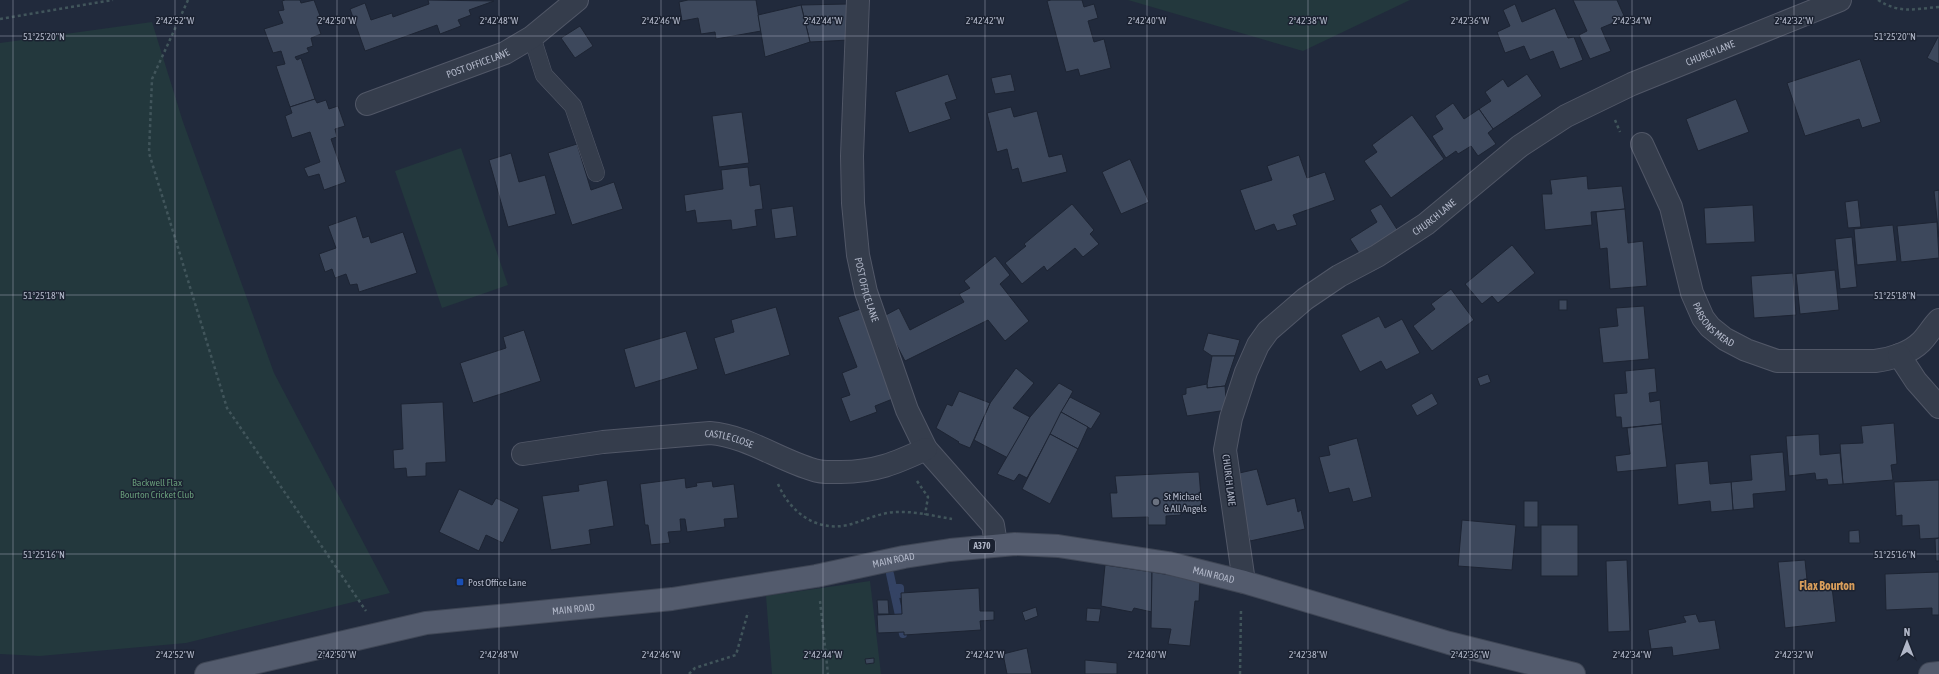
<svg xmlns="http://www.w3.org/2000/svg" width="1939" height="674" viewBox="0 0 1939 674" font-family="'Asap Condensed',sans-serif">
<rect width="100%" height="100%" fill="#212a3c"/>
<g fill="#23383d">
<polygon points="1128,0 1410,0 1303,51"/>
<polygon points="152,22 183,122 274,373 390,593 186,643 40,656 0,654 0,43"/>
<polygon points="461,148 508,285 442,308 395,171"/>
<polygon points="870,581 881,674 772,674 766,596"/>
</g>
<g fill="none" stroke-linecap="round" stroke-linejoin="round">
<g stroke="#344364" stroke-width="8">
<polyline points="890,574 903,634"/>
<polyline points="893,588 900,588 900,594"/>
</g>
</g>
<g fill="#3d485c" stroke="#1d2433">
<polygon points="285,0 300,0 301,3 314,0 322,21 317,23 321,34 311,38 313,46 307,48 309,52 295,57 297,60 301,58 315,99 290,107 276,66 285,64 281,51 273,53 264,29 283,23 278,11 284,10 282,1"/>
<polygon points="428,0 494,1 469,10 471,15 458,20 461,26 440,34 437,25 365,51 350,9 365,3 371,20 392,13 393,17 429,4"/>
<polygon points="688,0 756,0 761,31 716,39 715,32 701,34 698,18 682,21 679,2"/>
<polygon points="1051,0 1082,0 1084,7 1094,4 1098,18 1088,21 1094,42 1104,39 1111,68 1080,76 1078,69 1066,72 1047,1"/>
<polygon points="1573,0 1617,0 1625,18 1601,28 1611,51 1590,59 1579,35 1587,31"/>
<polygon points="848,4 849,40 810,42 801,5"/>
<polygon points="1515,4 1522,22 1555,8 1568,38 1574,37 1583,60 1560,69 1553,51 1530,60 1524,46 1505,53 1497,32 1510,26 1503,10"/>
<polygon points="801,5 810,42 765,57 758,15"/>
<polygon points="580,26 593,46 575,58 561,38"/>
<polygon points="1939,35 1939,64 1927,58"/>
<polygon points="1860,59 1881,122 1862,128 1859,119 1805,136 1787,83"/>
<polygon points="948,74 957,99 945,103 951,119 909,133 895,92"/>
<polygon points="1011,74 1015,91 995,94 991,78"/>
<polygon points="1527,74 1542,96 1493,129 1479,109 1491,101 1485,92 1503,79 1508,87"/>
<polygon points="315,99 317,103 326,100 329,109 338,106 345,126 335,129 337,137 331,139 346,182 324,190 319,174 308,177 304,168 320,162 310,132 292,138 285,116 292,113 290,107"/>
<polygon points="1736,99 1749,132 1698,151 1686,119"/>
<polygon points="1453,103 1464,119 1479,109 1493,129 1488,133 1496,144 1478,156 1471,146 1458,154 1456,151 1446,158 1432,136 1443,129 1435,116"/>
<polygon points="1011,107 1014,117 1037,111 1049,157 1062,154 1067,172 1022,183 1018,168 1012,170 1007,149 997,152 987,113"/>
<polygon points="742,112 749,163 719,167 712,116"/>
<polygon points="1412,115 1444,159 1391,198 1364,161 1377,152 1372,145"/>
<polygon points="577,144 591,190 614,182 623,209 572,225 548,153"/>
<polygon points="511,153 519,182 545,175 556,214 508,227 489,160"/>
<polygon points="1299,155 1307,178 1325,172 1335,200 1293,215 1297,225 1277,231 1274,224 1255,231 1240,190 1272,180 1267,166"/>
<polygon points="1130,159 1149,202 1121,214 1102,172"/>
<polygon points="748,167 750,186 760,184 763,209 755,210 757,226 732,230 731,220 697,223 695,210 686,212 684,195 723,189 721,170"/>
<polygon points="1587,176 1588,189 1622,186 1625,209 1591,212 1592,225 1545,230 1542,194 1552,194 1550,180"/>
<polygon points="1939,190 1939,237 1934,191"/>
<polygon points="1858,200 1861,227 1848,228 1845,202"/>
<polygon points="1072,204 1094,230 1090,234 1099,244 1083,257 1075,248 1047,271 1044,266 1022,284 1005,263 1026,246 1024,244"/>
<polygon points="1381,204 1400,234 1362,258 1350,239 1377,222 1370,210"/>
<polygon points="1753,205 1755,242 1706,244 1704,208"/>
<polygon points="793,206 797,236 775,239 771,209"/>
<polygon points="1625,209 1628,243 1643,241 1647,286 1610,289 1607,248 1600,249 1596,212"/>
<polygon points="356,216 363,238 369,236 371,243 403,232 417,273 359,292 357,284 350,285 346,274 335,278 332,269 325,272 319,254 336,248 328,226"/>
<polygon points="1937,222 1939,258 1901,262 1897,226"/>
<polygon points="1893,225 1897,261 1857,265 1854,229"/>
<polygon points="1852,237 1857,287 1840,289 1835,239"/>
<polygon points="1512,245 1535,273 1498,303 1492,296 1482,304 1465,284"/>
<polygon points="995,256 1010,275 1000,284 1029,321 1005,341 988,320 905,361 882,317 899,308 910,330 964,302 959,294 970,288 964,281"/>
<polygon points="1835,270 1839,310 1800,314 1796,274"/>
<polygon points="1793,273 1796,315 1754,318 1751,276"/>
<polygon points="1451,289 1474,320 1432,351 1413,326 1435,309 1431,304"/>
<rect x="1559" y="300" width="8" height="10"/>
<polygon points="1644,306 1649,359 1603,363 1599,328 1618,326 1616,308"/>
<polygon points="776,307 790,355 725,375 714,338 734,332 731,320"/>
<polygon points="866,307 895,398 875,406 877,412 850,422 841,398 850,395 842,373 857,367 838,317"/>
<polygon points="1379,316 1385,328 1402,319 1420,353 1386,370 1381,361 1360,372 1341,335"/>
<polygon points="524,330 541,381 473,403 460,363 506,348 503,337"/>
<polygon points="686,331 698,369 635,388 624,349"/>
<polygon points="1208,333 1240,340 1235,356 1212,356 1203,350"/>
<polygon points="1212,356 1235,356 1225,386 1207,388 1207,384"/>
<polygon points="1016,368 1034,383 1013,408 1030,417 1008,458 974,440 990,403"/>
<polygon points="1655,368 1657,392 1649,393 1650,402 1660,400 1662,424 1622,428 1621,417 1616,417 1614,394 1627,393 1625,371"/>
<polygon points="1488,374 1491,382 1480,386 1477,378"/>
<polygon points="1059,383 1073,391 1027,478 1019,474 1014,481 997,474 1030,417"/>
<polygon points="1207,384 1207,388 1225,386 1227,410 1187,416 1182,395 1186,394 1186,388"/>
<polygon points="959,391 990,403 970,448 958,443 959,442 936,428 947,404 952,406"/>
<polygon points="1432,393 1438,404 1417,416 1411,405"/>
<polygon points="1070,397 1101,413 1091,429 1061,412"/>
<polygon points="443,402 446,462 426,463 426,476 407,477 406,468 394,469 393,450 403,449 401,404"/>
<polygon points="1061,412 1088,427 1078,449 1050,434"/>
<polygon points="1894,423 1897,464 1891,465 1893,480 1843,484 1840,444 1863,443 1861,426"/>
<polygon points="1662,424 1667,467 1617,472 1615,456 1630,454 1627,428"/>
<polygon points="1050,434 1078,449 1050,504 1022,489"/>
<polygon points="1819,434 1820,455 1840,453 1843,484 1828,485 1827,479 1816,480 1815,473 1789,476 1786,436"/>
<polygon points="1357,438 1372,497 1353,502 1349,488 1329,493 1319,457 1330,455 1328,446"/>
<polygon points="1783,452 1786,491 1753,494 1754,508 1733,510 1731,482 1752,480 1750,455"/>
<polygon points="1708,461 1710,484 1731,482 1733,510 1711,512 1710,501 1678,505 1675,464"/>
<polygon points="1257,469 1267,505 1295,498 1298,512 1301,510 1305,529 1250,541 1235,474"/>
<polygon points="1199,472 1202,510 1181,510 1181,515 1166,516 1166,525 1148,525 1148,517 1112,518 1110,493 1117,493 1115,476"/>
<polygon points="685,478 686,488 697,486 696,483 712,481 713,487 734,484 738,518 724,519 725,527 687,532 685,519 680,519 681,531 668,532 670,543 651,545 648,525 645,525 640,484"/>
<polygon points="607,480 614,526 589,530 591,544 551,550 542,496 579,491 578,485"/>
<polygon points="1939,480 1939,538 1920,539 1919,525 1902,526 1902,515 1896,516 1894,482"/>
<polygon points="459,489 492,505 496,498 519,509 503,543 486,535 479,551 439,532"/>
<rect x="1524" y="501" width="14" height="26"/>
<polygon points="1462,520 1516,525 1512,570 1458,566"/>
<rect x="1541" y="525" width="37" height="51"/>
<polygon points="1859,530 1860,543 1849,543 1849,531"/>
<polygon points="1939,538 1939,561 1936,561 1935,539"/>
<polygon points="1627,560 1630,631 1608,632 1606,561"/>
<polygon points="1805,560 1808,590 1832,587 1836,622 1785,628 1778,562"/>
<polygon points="1105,565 1152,572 1152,612 1134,608 1132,612 1101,606"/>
<polygon points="1152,572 1200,580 1199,601 1195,601 1190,646 1168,644 1171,629 1151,628"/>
<polygon points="1939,572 1939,615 1932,615 1932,608 1886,610 1885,574"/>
<polygon points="979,588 980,611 994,611 994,620 980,621 981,630 904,635 904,632 878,633 877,615 902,614 901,593"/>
<polygon points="877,600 888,600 889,614 878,614"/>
<polygon points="1036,607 1038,616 1025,621 1022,612"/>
<polygon points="1087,608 1101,609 1099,622 1086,621"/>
<polygon points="1696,614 1699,622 1715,620 1720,649 1673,656 1672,647 1651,649 1648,630 1686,622 1683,616"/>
<polygon points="1027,648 1032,674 1007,674 1003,654"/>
<polygon points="874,658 874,663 866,664 865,659"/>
<polygon points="1085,660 1117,663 1117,674 1085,674"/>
</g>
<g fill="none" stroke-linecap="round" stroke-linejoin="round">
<defs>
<polyline id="lane" points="532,37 544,75 573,106 596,173"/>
<g id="street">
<path id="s1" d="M858,0L852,156L853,203L858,255L866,292L907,410L926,449L993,525L996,544"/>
<path id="s2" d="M367,104L505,53L532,37L577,0"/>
<path id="s3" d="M1642,144L1671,207L1692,293L1703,318L1710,327L1725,339L1746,350L1777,361H1875C1891,359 1910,353 1921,342C1928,335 1932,327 1939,320"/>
<polyline points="1899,355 1916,381 1939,407"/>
<path id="s4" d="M523,454L603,442L710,433C747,436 779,460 814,470C822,473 832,472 841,472C875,472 896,463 926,449"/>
<path id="s5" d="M1244,582L1225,450L1231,418L1246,372L1258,345L1268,331L1305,299L1339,276L1377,256L1426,224L1520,146L1566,116L1632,84L1840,0"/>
</g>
<g id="primary">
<path id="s6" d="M206,674L426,623L672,599L816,576L904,557L950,550L1015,544L1058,546L1168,563L1244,582L1449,643L1574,674"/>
<polyline points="1930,674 1939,673"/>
</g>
</defs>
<use href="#lane" stroke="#515767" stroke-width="18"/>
<use href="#street" stroke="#515767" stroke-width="24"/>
<use href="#primary" stroke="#3f4655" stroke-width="24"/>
<g stroke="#41555b" stroke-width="2.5" stroke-dasharray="3 3" stroke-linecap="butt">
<polyline points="188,0 152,79 149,153 227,408 366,611"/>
<path d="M1878,0C1900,14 1914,9 1939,7"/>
<polyline points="0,19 113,0"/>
<polyline points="1615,120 1620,132"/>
<polyline points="917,481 928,497 925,515"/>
<path d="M778,484C790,512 816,532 848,525C863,521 879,513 895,512C914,511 934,516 952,519"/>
<polyline points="820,601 828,674"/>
<polyline points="689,674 695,668 736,655 748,612"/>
<polyline points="1240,674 1241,609"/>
</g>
<use href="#lane" stroke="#353d4c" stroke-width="17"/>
<use href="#street" stroke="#353d4c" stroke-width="22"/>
<use href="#primary" stroke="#535b6d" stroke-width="22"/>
</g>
<path fill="none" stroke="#b1b7c8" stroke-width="1" stroke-opacity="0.45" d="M13,0V674M175,0V674M337,0V674M499,0V674M661,0V674M823,0V674M985,0V674M1147,0V674M1308,0V674M1470,0V674M1632,0V674M1794,0V674M0,36H1939M0,295H1939M0,554H1939"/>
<circle fill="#6b7280" stroke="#1b2231" stroke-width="1.5" cx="1156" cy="502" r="4"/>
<rect fill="#1a4fb4" stroke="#1b2231" stroke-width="1.5" x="456" y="578" width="8" height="8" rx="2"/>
<g text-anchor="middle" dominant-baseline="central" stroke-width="3" stroke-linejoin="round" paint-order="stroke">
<rect fill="#1b2231" stroke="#848a9b" stroke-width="1" x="969" y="539" width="26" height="14" rx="3"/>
<g font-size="9" font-weight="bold" fill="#b1b7c8">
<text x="982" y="546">A370</text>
</g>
<g font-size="10" fill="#b1b7c8" stroke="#1b2231">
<text stroke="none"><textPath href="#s5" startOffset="787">CHURCH LANE</textPath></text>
<text stroke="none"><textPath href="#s2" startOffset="118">POST OFFICE LANE</textPath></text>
<text stroke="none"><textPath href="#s5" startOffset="463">CHURCH LANE</textPath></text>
<text stroke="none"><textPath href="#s1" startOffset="291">POST OFFICE LANE</textPath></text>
<text stroke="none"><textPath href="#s3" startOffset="197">PARSONS MEAD</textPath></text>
<text stroke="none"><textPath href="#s4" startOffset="208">CASTLE CLOSE</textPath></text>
<text transform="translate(1229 480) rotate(83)">CHURCH LANE</text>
<text stroke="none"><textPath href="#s6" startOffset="698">MAIN ROAD</textPath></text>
<text stroke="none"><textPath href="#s6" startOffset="1022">MAIN ROAD</textPath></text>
<text stroke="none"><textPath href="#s6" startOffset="374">MAIN ROAD</textPath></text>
</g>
<g font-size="10" fill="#669a78" stroke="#1b2231">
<text x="157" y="482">Backwell Flax<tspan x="157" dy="12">Bourton Cricket Club</tspan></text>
</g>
<g font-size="10" fill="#b1b7c8" stroke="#1b2231" text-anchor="start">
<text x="1164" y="496">St Michael<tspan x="1164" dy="12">&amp; All Angels</tspan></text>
<text x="468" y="582">Post Office Lane</text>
</g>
<g font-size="12" font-weight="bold" fill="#d99e5b" stroke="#1b2231">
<text x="1827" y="586">Flax Bourton</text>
</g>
</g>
<g font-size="10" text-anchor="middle" fill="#b1b7c8" stroke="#1b2231" stroke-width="3" stroke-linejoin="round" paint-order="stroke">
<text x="175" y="24">2°42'52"W</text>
<text x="337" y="24">2°42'50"W</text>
<text x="499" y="24">2°42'48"W</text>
<text x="661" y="24">2°42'46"W</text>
<text x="823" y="24">2°42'44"W</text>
<text x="985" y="24">2°42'42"W</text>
<text x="1147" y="24">2°42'40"W</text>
<text x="1308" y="24">2°42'38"W</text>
<text x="1470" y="24">2°42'36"W</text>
<text x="1632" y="24">2°42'34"W</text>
<text x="1794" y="24">2°42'32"W</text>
<text x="44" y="40">51°25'20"N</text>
<text x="1895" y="40">51°25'20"N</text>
<text x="44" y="299">51°25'18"N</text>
<text x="1895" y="299">51°25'18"N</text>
<text x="44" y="558">51°25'16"N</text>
<text x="1895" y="558">51°25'16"N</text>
<text x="175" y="658">2°42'52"W</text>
<text x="337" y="658">2°42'50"W</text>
<text x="499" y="658">2°42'48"W</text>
<text x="661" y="658">2°42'46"W</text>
<text x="823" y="658">2°42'44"W</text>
<text x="985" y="658">2°42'42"W</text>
<text x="1147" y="658">2°42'40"W</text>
<text x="1308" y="658">2°42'38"W</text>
<text x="1470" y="658">2°42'36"W</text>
<text x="1632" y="658">2°42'34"W</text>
<text x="1794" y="658">2°42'32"W</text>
</g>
<g transform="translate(1907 642)" stroke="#1b2231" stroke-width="3" paint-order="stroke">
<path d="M0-3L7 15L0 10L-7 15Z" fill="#b1b7c8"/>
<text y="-6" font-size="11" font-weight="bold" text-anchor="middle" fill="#b1b7c8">N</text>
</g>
</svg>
